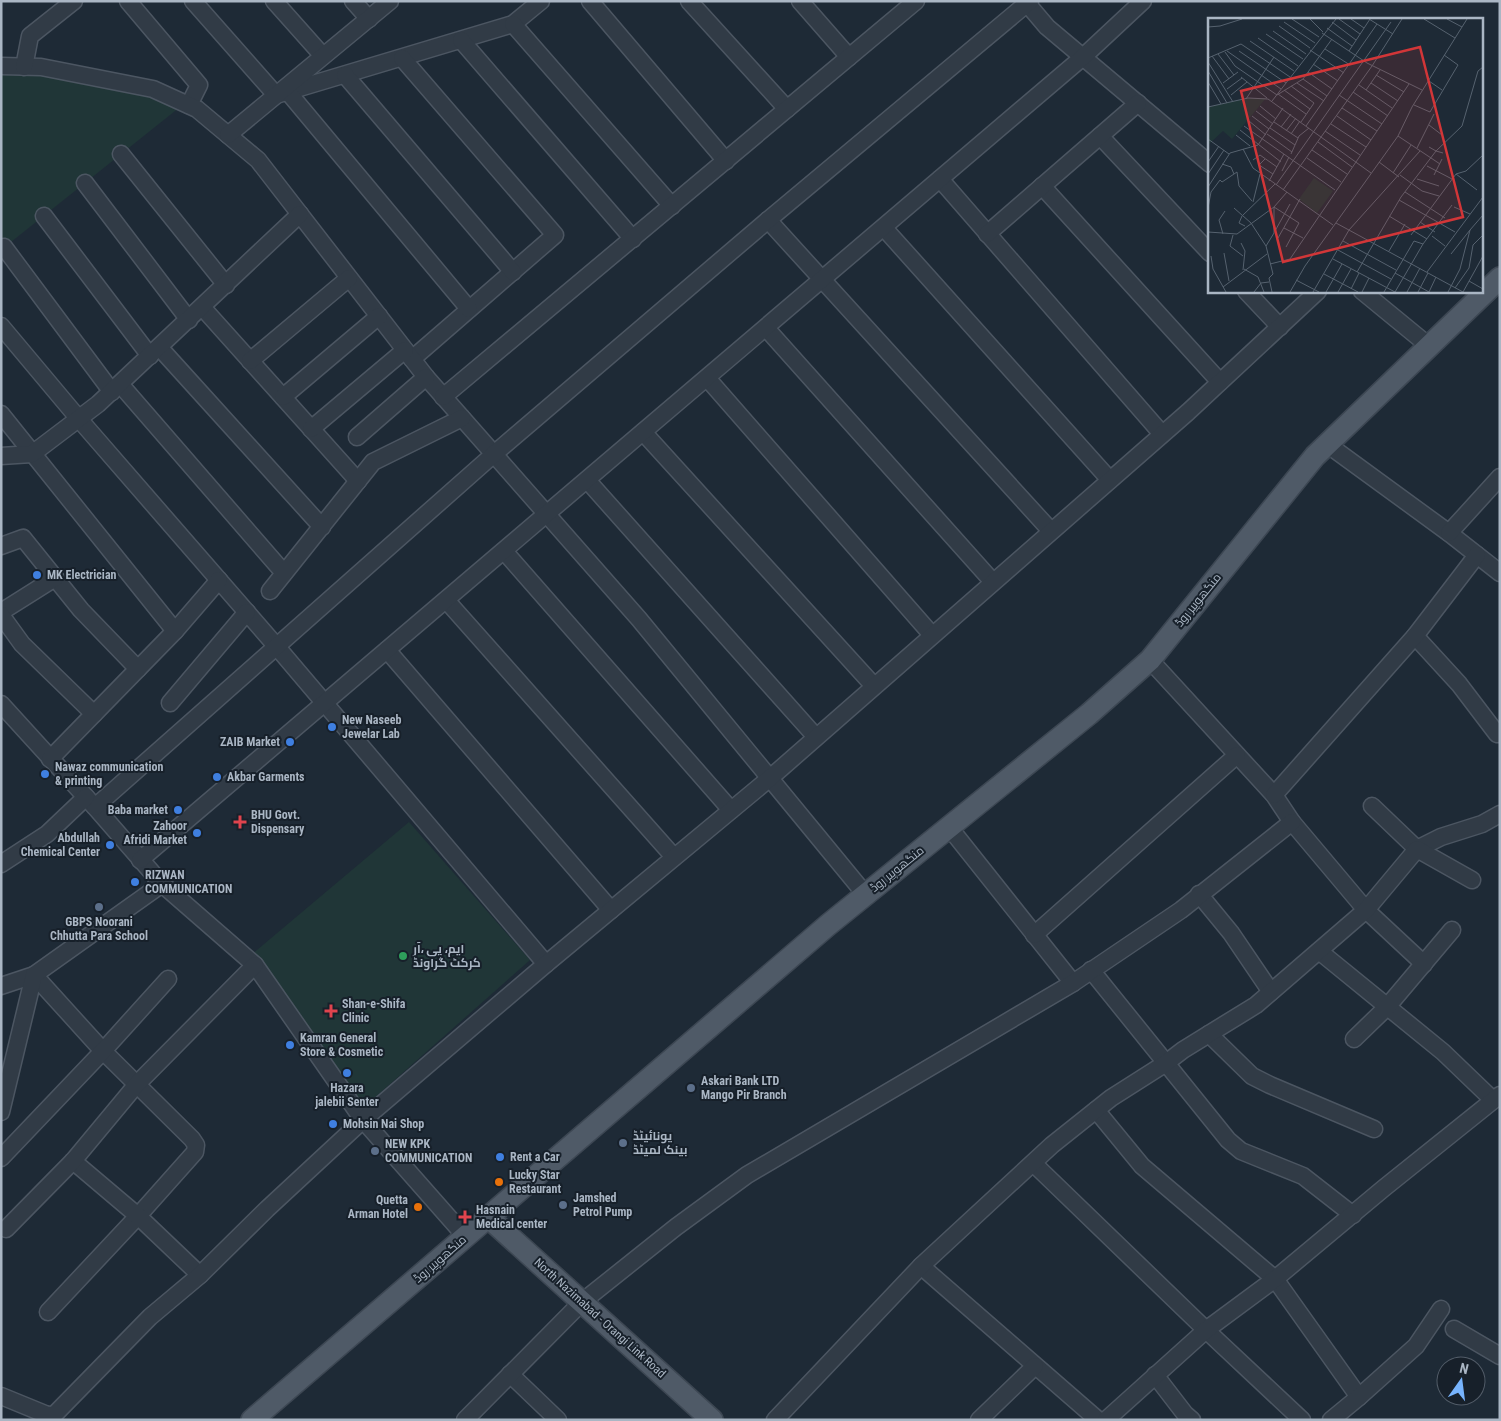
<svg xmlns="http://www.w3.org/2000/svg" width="1501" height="1421" viewBox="0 0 1501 1421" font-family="'Roboto Condensed',Cairo,sans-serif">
<rect width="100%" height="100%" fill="#1e2a36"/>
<g fill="#203637">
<polygon points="1,66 185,103 1,250"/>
<polygon points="409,822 530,960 363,1108 245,960"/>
</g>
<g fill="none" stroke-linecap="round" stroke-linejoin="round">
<defs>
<g id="minor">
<polyline points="128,1 199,85 189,105"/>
<polyline points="193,1 276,95 513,24 541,1"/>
<polyline points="274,1 323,56"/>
<polyline points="353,1 369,19"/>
<polyline points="590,1 726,161"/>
<polyline points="689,1 787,109"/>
<polyline points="800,1 849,57"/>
<polyline points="1025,1 1047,27 1210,164"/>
<polyline points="513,24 672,206"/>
<polyline points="461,40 633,239"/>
<polyline points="402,58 555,235 412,359"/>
<polyline points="1,66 41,67 153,89 197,109 258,160 426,377 639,619 865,894"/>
<polyline points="24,67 30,36 74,1"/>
<polyline points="345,75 513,272"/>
<polyline points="288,92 469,309"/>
<polyline points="228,135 390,1"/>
<polyline points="1100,136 1210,253"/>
<polyline points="121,154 226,285"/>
<polyline points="940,179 1162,434"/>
<polyline points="85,183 189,320"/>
<polyline points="1042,186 1220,382"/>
<polyline points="44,216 150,356"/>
<polyline points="768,220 1051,531"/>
<polyline points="884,228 1110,480"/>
<polyline points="987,234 1138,103"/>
<polyline points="4,247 112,392"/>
<polyline points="1246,291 1280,327"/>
<polyline points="1362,291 1429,346"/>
<polyline points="202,307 358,481"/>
<polyline points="1,326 79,419 277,647 546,964"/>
<polyline points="766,328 993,582"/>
<polyline points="159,347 322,527"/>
<polyline points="250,361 349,278"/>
<polyline points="707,378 932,635"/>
<polyline points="120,384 284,573"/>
<polyline points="283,397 379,316"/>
<polyline points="443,397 916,1"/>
<polyline points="1,414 175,631"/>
<polyline points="311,429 405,350"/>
<polyline points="643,432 874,686"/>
<polyline points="357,437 426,377"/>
<polyline points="1327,444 1449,533 1500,573"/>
<polyline points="1,456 32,454 98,404 300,214"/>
<polyline points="587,480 816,737"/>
<polyline points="1449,533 1500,477"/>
<polyline points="1,546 23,538 81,610 138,669"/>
<polyline points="504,551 731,810"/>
<polyline points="270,591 373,462 462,418"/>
<polyline points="446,600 674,857"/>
<polyline points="1,612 55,578"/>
<polyline points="1,615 22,644 94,714"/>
<polyline points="1415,636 1459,684 1497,734"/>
<polyline points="387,650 611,910"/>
<polyline points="1150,660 1274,795 1292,822 1366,910 1424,964"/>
<polyline points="170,703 247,612"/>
<polyline points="1,704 95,807 162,884 255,965 363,1120 466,1237"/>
<polyline points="50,759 175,631 219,580"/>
<polyline points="1274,795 1415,636 1477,555"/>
<polyline points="1372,806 1417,849 1441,837 1482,824 1500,814"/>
<polyline points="95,807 494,454 768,220 1030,1"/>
<polyline points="949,827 1073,983"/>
<polyline points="140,860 1083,57 1143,1"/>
<polyline points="1,864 47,834 86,797"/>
<polyline points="1199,894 1231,933 1271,992"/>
<polyline points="1034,935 1237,755"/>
<polyline points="1319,951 1443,1052 1493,1100"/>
<polyline points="1091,970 1228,1140 1241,1151 1303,1176 1353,1215"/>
<polyline points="1,986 34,975 103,1051 192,1139 196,1145 195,1152 138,1216 48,1312"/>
<polyline points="1209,1034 1252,1076 1270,1085 1374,1129"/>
<polyline points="1354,1039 1387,1007 1452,930"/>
<polyline points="1096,1110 1142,1166 1275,1279 1359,1397"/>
<polyline points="1,1112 34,975 162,884"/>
<polyline points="1,1158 103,1051 168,979"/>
<polyline points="73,1161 138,1216 200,1275"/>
<polyline points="1033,1163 1206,1330 1302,1420"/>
<polyline points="6,1229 73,1161 137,1084 255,965"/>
<polyline points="921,1266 1098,1420"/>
<polyline points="1454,1329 1500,1356"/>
<polyline points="510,1374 558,1420"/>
<polyline points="1155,1375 1185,1414 1192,1420"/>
<polyline points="1,1396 45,1414 50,1415 55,1414 150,1317 200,1275 267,1209 363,1120 546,964 770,778 1188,412 1318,291"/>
<polyline points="465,1420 582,1302 676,1227 747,1175 1073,983 1181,910 1292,822"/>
<polyline points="775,1420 921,1266 1052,1145 1111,1098 1166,1063 1183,1050 1256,1005 1366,910 1417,849 1472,880"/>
<polyline points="979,1420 1035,1366"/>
<polyline points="1106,1420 1206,1330 1275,1279 1384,1188 1500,1095"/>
<polyline points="1331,1420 1359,1397 1416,1346 1441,1309"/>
</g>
<g id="major">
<polyline points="488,1217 712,1420"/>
<polyline points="252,1420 828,925 1089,714 1150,660 1315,456 1500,278"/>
</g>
</defs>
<use href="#minor" stroke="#4c5662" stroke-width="19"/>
<use href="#major" stroke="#3d4753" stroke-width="24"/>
<use href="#minor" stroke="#313b46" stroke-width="16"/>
<use href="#major" stroke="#4f5a67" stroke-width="21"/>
</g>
<g fill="#3f7fe0" stroke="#17202a" stroke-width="2">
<circle cx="37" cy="575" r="5"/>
<circle cx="332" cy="727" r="5"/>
<circle cx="290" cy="742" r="5"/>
<circle cx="45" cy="774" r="5"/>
<circle cx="217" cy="777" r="5"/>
<circle cx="178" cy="810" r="5"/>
<circle cx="197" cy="833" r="5"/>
<circle cx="110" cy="845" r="5"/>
<circle cx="135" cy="882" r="5"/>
<circle cx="290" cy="1045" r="5"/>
<circle cx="347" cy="1073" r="5"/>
<circle cx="333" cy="1124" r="5"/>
<circle cx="500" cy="1157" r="5"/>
</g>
<g fill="#e0444e" stroke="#17202a" stroke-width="2">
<path d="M237.5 814.5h5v5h5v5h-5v5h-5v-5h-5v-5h5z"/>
<path d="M328.5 1003.5h5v5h5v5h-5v5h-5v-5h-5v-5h5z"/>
<path d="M462.5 1209.5h5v5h5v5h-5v5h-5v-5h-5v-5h5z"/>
</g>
<g fill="#5c6f8a" stroke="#17202a" stroke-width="2">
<circle cx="99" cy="907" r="5"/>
<circle cx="691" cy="1088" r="5"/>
<circle cx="623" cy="1143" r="5"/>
<circle cx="375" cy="1151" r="5"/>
<circle cx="563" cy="1205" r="5"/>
</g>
<circle fill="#2e9e5b" stroke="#17202a" stroke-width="2" cx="403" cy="956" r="5"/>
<g fill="#e8710a" stroke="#17202a" stroke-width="2">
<circle cx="499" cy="1182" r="5"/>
<circle cx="418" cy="1207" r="5"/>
</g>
<g text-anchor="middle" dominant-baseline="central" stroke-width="4" stroke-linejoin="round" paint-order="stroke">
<g font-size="12" font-weight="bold" fill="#aab6c4" stroke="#17202a" text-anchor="start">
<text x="47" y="575">MK Electrician</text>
<text x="342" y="720">New Naseeb<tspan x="342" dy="14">Jewelar Lab</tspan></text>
<text x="280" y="742" text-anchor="end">ZAIB Market</text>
<text x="55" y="767">Nawaz communication<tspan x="55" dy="14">&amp; printing</tspan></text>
<text x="227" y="777">Akbar Garments</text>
<text x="168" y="810" text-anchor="end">Baba market</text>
<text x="251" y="815">BHU Govt.<tspan x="251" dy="14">Dispensary</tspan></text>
<text x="187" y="826" text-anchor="end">Zahoor<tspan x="187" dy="14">Afridi Market</tspan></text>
<text x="100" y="838" text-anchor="end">Abdullah<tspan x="100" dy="14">Chemical Center</tspan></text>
<text x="145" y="875">RIZWAN<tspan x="145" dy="14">COMMUNICATION</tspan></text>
<text x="99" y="922" text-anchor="middle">GBPS Noorani<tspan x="99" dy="14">Chhutta Para School</tspan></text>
<text x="413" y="949">ایم، پی ،آر<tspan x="413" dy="14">کرکٹ گراونڈ</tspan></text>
<text x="342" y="1004">Shan-e-Shifa<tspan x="342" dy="14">Clinic</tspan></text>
<text x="300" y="1038">Kamran General<tspan x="300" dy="14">Store &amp; Cosmetic</tspan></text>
<text x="701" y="1081">Askari Bank LTD<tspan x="701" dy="14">Mango Pir Branch</tspan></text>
<text x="347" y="1088" text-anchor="middle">Hazara<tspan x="347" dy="14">jalebii Senter</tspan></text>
<text x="343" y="1124">Mohsin Nai Shop</text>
<text x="633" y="1136">یونائیٹڈ<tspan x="633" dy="14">بینک لمیٹڈ</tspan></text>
<text x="385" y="1144">NEW KPK<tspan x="385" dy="14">COMMUNICATION</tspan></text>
<text x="510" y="1157">Rent a Car</text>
<text x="509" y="1175">Lucky Star<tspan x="509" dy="14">Restaurant</tspan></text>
<text x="573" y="1198">Jamshed<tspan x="573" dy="14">Petrol Pump</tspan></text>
<text x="408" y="1200" text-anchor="end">Quetta<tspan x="408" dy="14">Arman Hotel</tspan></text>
<text x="476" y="1210">Hasnain<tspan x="476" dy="14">Medical center</tspan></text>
</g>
<g font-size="12" fill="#aab6c4" stroke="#17202a">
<text transform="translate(1198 600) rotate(-51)">منگھوپیر روڈ</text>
<text transform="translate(897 869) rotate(-39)">منگھوپیر روڈ</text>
<text transform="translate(440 1259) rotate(-41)">منگھوپیر روڈ</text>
<text transform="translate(600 1318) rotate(42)">North Nazimabad - Orangi Link Road</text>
</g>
</g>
<g transform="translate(1208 18)">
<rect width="275" height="275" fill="#1e2a36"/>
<path d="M40,80H58L24,121L15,113L0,127V89ZM106,160L125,173L109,195L91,181Z" fill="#203637"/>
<path fill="none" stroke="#56626f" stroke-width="1" d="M84,1L111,19M102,1L115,14M131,1L152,16M143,1L156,10M161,1L185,16M216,1L247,20M239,1L254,9M76,4L107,25M124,4L148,22M71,8L102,30M0,9L12,8L34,1M119,10L144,28M65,13L98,36M114,15L159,45L214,72M58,16L95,41M50,20L90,48M42,23L86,53M117,31L142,47M102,32L136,55M19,33L73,71M31,33L78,65M141,33L162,1M17,34L27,48L69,77L95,61L124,21M10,36L26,57M4,38L21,61M0,40L33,26L82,59M0,44L25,84M105,46L130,63M0,53L19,85M100,54L124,71M168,57L196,74M33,59L59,80M95,61L119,78M221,63L234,72M0,64L13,86M15,65L30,54M89,65L116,83M163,65L190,83M151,67L184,90M83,68L106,85L93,104M19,71L34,60M76,72L102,91M158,72L172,52M145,74L180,98M70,76L98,96M23,77L39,64M131,77L174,106M38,81L66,39M64,83L128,1M206,87L222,94M52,88L68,101M0,89L40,80L60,81L163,155M134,90L169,113M48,93L65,106M222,94L250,47L236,37M44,98L61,111M129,98L163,122M41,103L58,117M66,104L90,120M123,106L158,129M221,107L234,117M36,108L127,172M98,108L169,6M73,109L83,96M62,110L87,127M32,112L73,144M78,113L88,100M117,113L152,137M59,116L84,134M83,116L92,103M28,117L42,128M190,118L232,146M0,121L21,136M110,124L144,149M221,129L228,133L254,108L270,53L275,49M209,130L226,96M35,131L45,150L125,207M104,132L139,156M83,136L91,118L101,110M99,140L133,164M57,141L51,147L65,156M45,142L52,137L69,149M0,144L11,128M171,144L191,159M14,146L23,149L26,156M219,148L244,161M74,153L81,139M185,155L203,127M0,156L16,132M248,156L269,172M192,157L214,173L231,178M226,157L234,141M209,161L231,168M61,163L76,136M68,167L183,4M0,169L22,135L50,127L75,90M75,172L164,48L194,1M197,174L237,200M191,182L247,214M45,184L52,156M246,189L262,196M0,190L3,174L12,162L14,164L29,154L31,168L44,183M26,190L43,205L58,228L65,256L61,260L64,274M181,198L219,221M212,204L227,214M128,205L255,274M37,208L31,205L34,198L67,166M76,210L95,220M67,213L82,186M0,214L29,216L66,189L91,205L78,229M15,216L11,202L17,193M25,217L22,228L35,238M203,217L248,156L258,153L275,137M224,218L237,228M70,220L92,181M135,223L188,252M33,225L37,233L35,252M58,228L66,215V189L79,174M130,232L183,261M181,233L197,206M16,235L21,263M243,236L262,212M3,238L5,251L18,274M125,241L187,274M62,246L82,241L201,66M36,251L50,259L56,274M149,254L193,179L228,133L235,135M219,254L275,179M187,255L221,274L228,259M116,256L150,274M88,262L111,274M261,263L275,271M15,269L59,236M247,270L261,250L265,227L275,217M143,271L151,255M46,274L53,265L61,264M82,274L97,248L190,118L204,89L259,1M105,274L141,212L212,133M118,274L134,246M130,274L143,251M154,274L161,260M176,274L206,223L215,226M187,274L215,226L244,187M199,274L212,250M210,274L220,255M240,274L252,251L262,212L275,197M255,274L275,238"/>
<path fill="#d23638" fill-opacity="0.15" stroke="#d23638" stroke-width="2.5" d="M212,29L255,199L75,244L33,73Z"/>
<rect width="275" height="275" fill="none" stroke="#aab6c4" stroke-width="2.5"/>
</g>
<rect width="1501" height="1421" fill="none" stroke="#aab6c4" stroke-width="5"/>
<g transform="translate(1461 1381) rotate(14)"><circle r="24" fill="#17202a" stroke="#525c68"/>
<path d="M0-4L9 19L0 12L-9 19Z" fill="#77b3fc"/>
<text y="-8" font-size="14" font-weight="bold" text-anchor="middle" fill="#aab6c4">N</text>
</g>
</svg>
